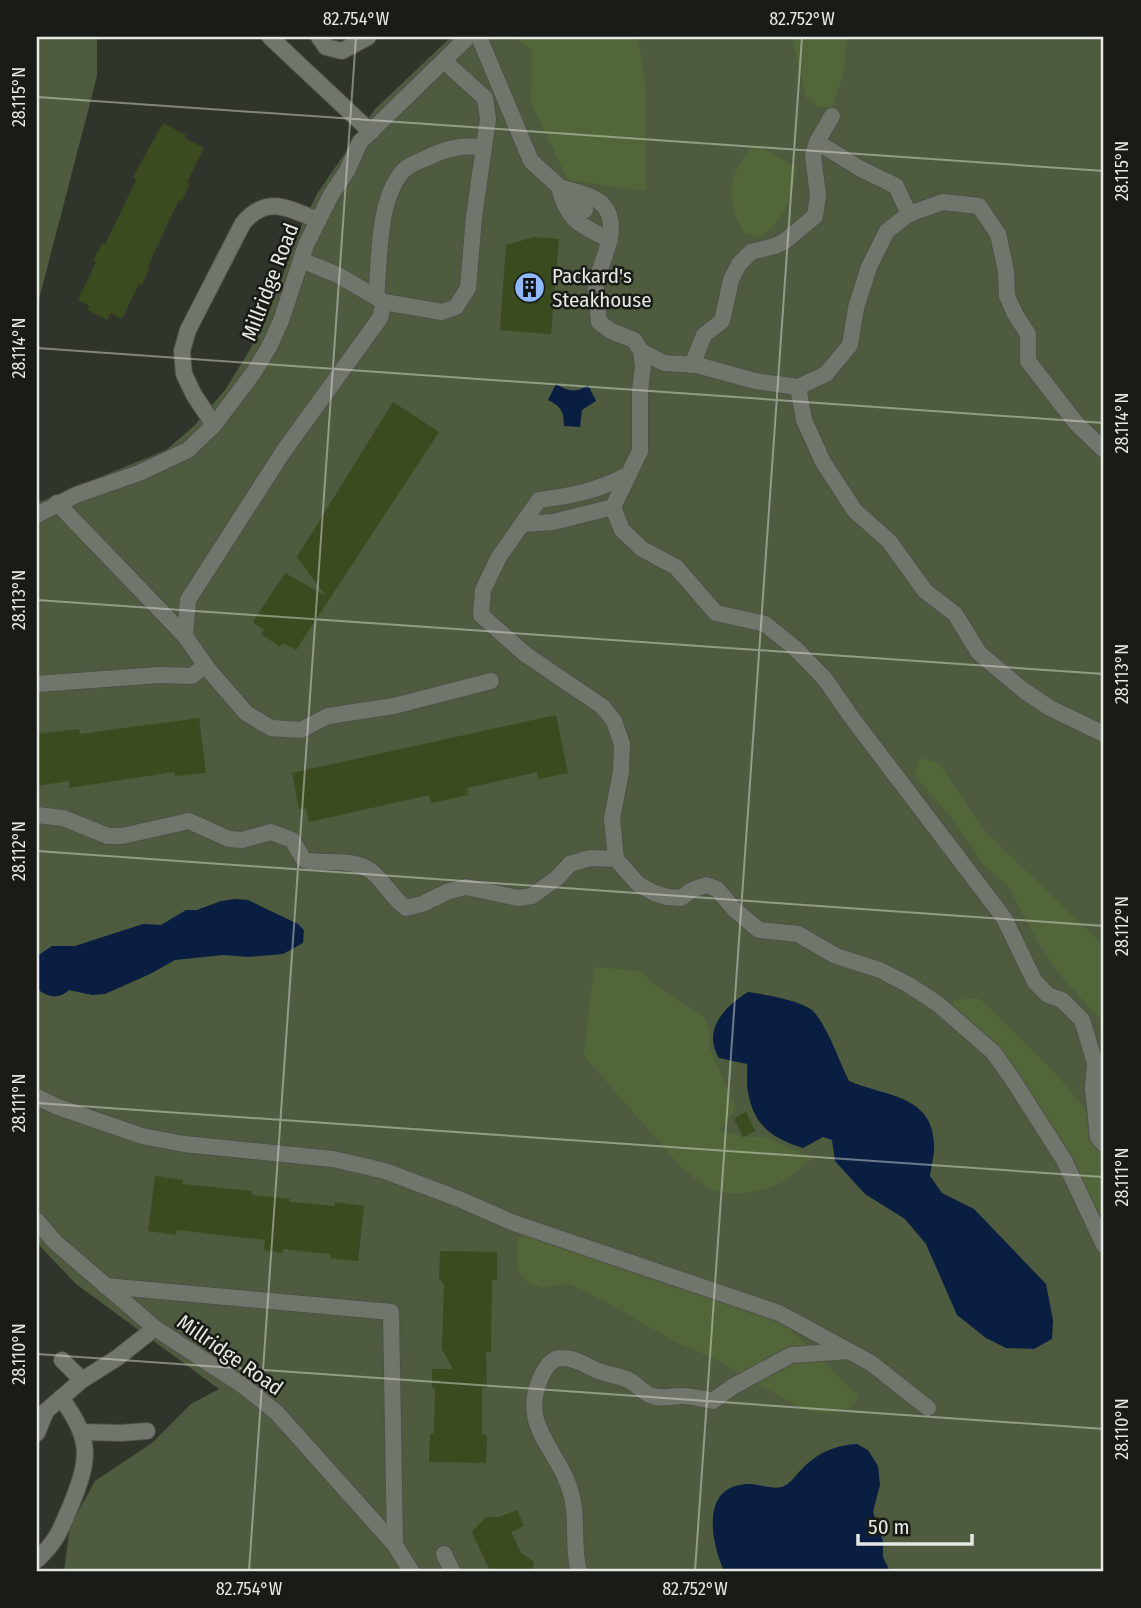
<svg xmlns="http://www.w3.org/2000/svg" width="1141" height="1608" viewBox="0 0 1141 1608" font-family="'Fira Sans Condensed',sans-serif">
<rect width="100%" height="100%" fill="#30352b"/>
<g fill="#4e5b3e">
<polygon points="37,37 97,37 97,76 37,307"/>
<polygon points="451,37 1104,37 1104,1571 64,1571 70,1526 95,1481 152,1443 191,1404 219,1389 76,1284 37,1243 37,503 166,450 193,427 225,390 248,353 266,320 300,229 317,194 375,109"/>
</g>
<g fill="#526639">
<polygon points="514,37 638,37 646,92 646,191 568,180 531,103 532,50"/>
<polygon points="792,37 848,37 842,80 832,107 819,107 806,98"/>
<path d="M756,145L797,167C792,199 786,217 761,237L744,233C726,204 726,167 756,145Z"/>
<polygon points="920,758 940,764 983,829 1104,946 1104,1022 1063,979 1038,942 1007,885 984,865 952,818 914,775"/>
<path d="M594,967L640,971L655,985L703,1016L710,1030V1048L736,1109L720,1130L743,1137H765L813,1158C803,1165 793,1176 782,1182C764,1192 732,1198 712,1189C700,1184 691,1175 681,1167L584,1056Z"/>
<polygon points="979,998 1051,1068 1104,1131 1104,1235 997,1062 952,1017 953,1000"/>
<polygon points="533,1233 775,1314 859,1397 850,1408 829,1414 802,1409 717,1360 676,1342 602,1300 569,1284 542,1288 527,1282 518,1270 517,1238"/>
</g>
<g fill="#091e40">
<path d="M556,384C568,392 576,393 588,385L596,401L582,410L580,427L564,426C564,412 561,406 548,400Z"/>
<path d="M235,899L248,900L298,924L304,930L303,943L283,954L248,957L223,955L175,960L150,974L105,994L92,995L69,990C59,1000 48,997 37,989V956L52,946H75L143,924L161,925L186,910H197L221,901Z"/>
<path d="M748,992C763,994 803,1001 813,1011C828,1027 839,1061 849,1081C883,1096 932,1094 934,1143C935,1154 931,1166 930,1176L942,1193L974,1209L1046,1284L1053,1320L1052,1339L1034,1349L1006,1348L986,1338L957,1315L926,1244L905,1219L865,1194L835,1161L832,1140L823,1137L803,1148C772,1138 754,1126 748,1092C746,1083 748,1073 747,1064L719,1058C702,1030 725,1006 748,992Z"/>
<path d="M857,1444L868,1450L878,1466L880,1485L873,1512L883,1541V1557L890,1571H724C711,1542 700,1486 747,1484C758,1483 774,1491 784,1486C791,1483 795,1476 800,1471C815,1454 834,1445 857,1444Z"/>
</g>
<g fill="#394b1f">
<polygon points="163,123 186,135 185,138 204,148 187,182 190,184 182,201 179,200 148,266 150,267 142,285 139,284 122,319 111,313 107,320 88,310 89,306 78,300 96,262 93,260 102,244 105,245 136,180 133,177"/>
<polygon points="534,237 559,239 551,334 500,330 506,245"/>
<polygon points="393,402 439,432 296,650 283,643 280,647 261,634 264,630 253,622 285,573 326,596 297,557"/>
<polygon points="556,715 568,773 538,779 537,772 467,788 468,795 431,803 429,795 309,822 306,808 299,809 292,773"/>
<polygon points="199,718 206,773 175,776 174,772 69,788 69,781 37,786 37,734 79,729 80,734"/>
<polygon points="746,1112 755,1131 743,1137 734,1119"/>
<polygon points="155,1176 183,1180 182,1184 252,1191 252,1195 290,1199 289,1202 335,1206 335,1202 364,1206 358,1261 330,1258 330,1254 283,1249 283,1253 264,1250 265,1240 177,1230 176,1235 148,1231"/>
<polygon points="440,1251 497,1252 497,1280 492,1280 491,1352 486,1352 487,1388 482,1388 482,1434 487,1435 486,1463 429,1462 430,1434 434,1433 435,1388 432,1387 432,1369 453,1369 442,1349 444,1285 439,1278"/>
<polygon points="517,1510 524,1526 511,1532 521,1553 534,1562 533,1571 490,1571 472,1532 486,1517 499,1517"/>
</g>
<g fill="none" stroke-linecap="round" stroke-linejoin="round">
<defs>
<g id="minor">
<polyline points="270,37 371,132"/>
<polyline points="319,37 326,47 342,51 368,37"/>
<polyline points="479,37 531,161 585,210"/>
<polyline points="817,142 861,169 896,186 909,214"/>
<polyline points="301,260 338,275 384,302 380,318 283,452 188,600 185,636 208,669 246,713 271,728 301,730 328,716 394,706 491,681"/>
<path d="M376,297C380,260 377,200 403,171C409,164 423,160 431,156C447,148 467,144 484,148"/>
<polyline points="384,302 442,312 456,307 468,288 474,217 488,119 485,98 444,61"/>
<polyline points="641,351 664,363 697,365 755,381 798,387 826,374 850,345 856,308 869,267 887,231 909,214 943,202 979,206 998,234 1006,271 1007,296 1015,314 1028,334 1028,361 1076,423 1104,450"/>
<polyline points="692,365 704,335 722,321 731,280 739,264 751,252 775,246 785,241 815,216 818,195 813,156 817,142 832,116"/>
<polyline points="798,387 804,420 823,462 855,511 889,541 925,591 955,614 979,653 1023,690 1050,708 1104,734"/>
<path d="M214,425L194,395L184,374L182,351L188,330L243,223C267,195 288,208 317,220"/>
<polyline points="57,503 185,636"/>
<polyline points="613,507 622,530 642,549 676,567 716,613 765,624 796,649 825,679 852,718 1004,918 1035,982 1048,995 1062,1000 1082,1020 1095,1063 1093,1088 1098,1137 1104,1144"/>
<polyline points="37,515 76,495 139,473 188,450 214,425 254,372 269,347 281,321 306,245 331,195 347,171 360,142 468,37"/>
<path d="M524,524L553,522L613,507L640,451V391L643,366L641,351L634,340L611,331L599,322C598,310 595,296 596,284C600,261 622,228 604,206C595,195 572,191 559,187C567,221 580,225 610,240"/>
<polyline points="37,684 159,675 192,676 205,665"/>
<path d="M37,815L63,818L108,836H122L189,821L229,839L242,840L271,832L292,840L304,860C326,865 351,857 371,871C384,881 392,898 406,908L422,904L449,891L466,887L518,898L532,896L557,878L570,864L590,858L616,859L638,884L654,893L667,897L681,898L692,890L706,885L717,889L735,910L759,930L798,934L836,956L880,970L909,985L938,1004L993,1052L1011,1077L1064,1160L1104,1245"/>
<path d="M616,859L612,818L621,772L622,744L614,721L603,707L525,654L481,615L483,590L499,557L539,500C571,496 601,490 629,474"/>
<polyline points="37,1097 58,1107 142,1136 184,1144 333,1159 385,1171 459,1199 514,1223 779,1313 871,1363 928,1408"/>
<polyline points="37,1221 55,1242 155,1328 245,1387 277,1413 395,1545 411,1571"/>
<polyline points="105,1286 391,1312 395,1545"/>
<polyline points="62,1360 82,1380 117,1358 155,1328"/>
<polyline points="81,1432 121,1433 147,1431"/>
<polyline points="37,1433 46,1411 82,1380"/>
<polyline points="444,1554 452,1571"/>
<path d="M37,1560C58,1539 60,1531 71,1505C90,1458 92,1440 61,1398"/>
<path d="M579,1571C572,1548 578,1521 572,1497C561,1449 515,1426 543,1373C547,1365 553,1357 563,1358C578,1358 588,1368 602,1372C613,1376 623,1376 632,1382C638,1386 643,1392 650,1395C660,1400 670,1396 681,1396C692,1396 703,1399 713,1401L732,1387L791,1355L849,1351"/>
</g>
</defs>
<use href="#minor" stroke="#4e5149" stroke-width="18"/>
<use href="#minor" stroke="#71766c" stroke-width="16"/>
</g>
<path fill="none" stroke="#e6e9e3" stroke-width="2" stroke-opacity="0.45" d="M37,97L1104,171M37,348L1104,423M37,600L1104,674M37,851L1104,926M37,1103L1104,1177M37,1354L1104,1429M249,1571L356,37M695,1571L802,37"/>
<defs>
<symbol id="building-disc" viewBox="-11 -11 22 22"><circle r="9.5" fill="#8fb8fd" stroke="#191b17"/><path d="M-4-6H4V6H1V3H-1V6H-4ZM-2.5-4.3h1.7v1.8h-1.7ZM.8-4.3h1.7v1.8H.8ZM-2.5-1h1.7V.8h-1.7ZM.8-1h1.7V.8H.8Z" fill="#111"/></symbol>
</defs>
<g fill-rule="evenodd">
<use href="#building-disc" x="512" y="270" width="35" height="35"/>
</g>
<g text-anchor="middle" dominant-baseline="central" stroke-width="5" stroke-linejoin="round" paint-order="stroke">
<g font-size="21" fill="#e6e9e3" stroke="#191b17" text-anchor="start">
<text x="552" y="276">Packard's<tspan x="552" dy="24">Steakhouse</tspan></text>
</g>
<g font-size="21" fill="#e6e9e3" stroke="#191b17">
<text transform="translate(270 282) rotate(-69)">Millridge Road</text>
<text transform="translate(230 1355) rotate(35)">Millridge Road</text>
</g>
</g>
<rect width="1141" height="1608" fill="none" stroke="#191b17" stroke-width="77"/>
<path d="M858 1534v10h114v-10" fill="none" stroke="#e6e9e3" stroke-width="3.5"/>
<text x="868" y="1534" font-size="21" fill="#e6e9e3" stroke="#191b17" stroke-width="5" paint-order="stroke">50 m</text>
<rect x="38" y="38" width="1064" height="1532" fill="none" stroke="#e6e9e3" stroke-width="2.5"/>
<g font-size="18" text-anchor="middle" fill="#e6e9e3">
<text x="356" y="25">82.754°W</text>
<text x="802" y="25">82.752°W</text>
<text transform="translate(19 97) rotate(-90)" y="6">28.115°N</text>
<text transform="translate(1122 171) rotate(-90)" y="6">28.115°N</text>
<text transform="translate(19 348) rotate(-90)" y="6">28.114°N</text>
<text transform="translate(1122 423) rotate(-90)" y="6">28.114°N</text>
<text transform="translate(19 600) rotate(-90)" y="6">28.113°N</text>
<text transform="translate(1122 674) rotate(-90)" y="6">28.113°N</text>
<text transform="translate(19 851) rotate(-90)" y="6">28.112°N</text>
<text transform="translate(1122 926) rotate(-90)" y="6">28.112°N</text>
<text transform="translate(19 1103) rotate(-90)" y="6">28.111°N</text>
<text transform="translate(1122 1177) rotate(-90)" y="6">28.111°N</text>
<text transform="translate(19 1354) rotate(-90)" y="6">28.110°N</text>
<text transform="translate(1122 1429) rotate(-90)" y="6">28.110°N</text>
<text x="249" y="1595">82.754°W</text>
<text x="695" y="1595">82.752°W</text>
</g>
</svg>
